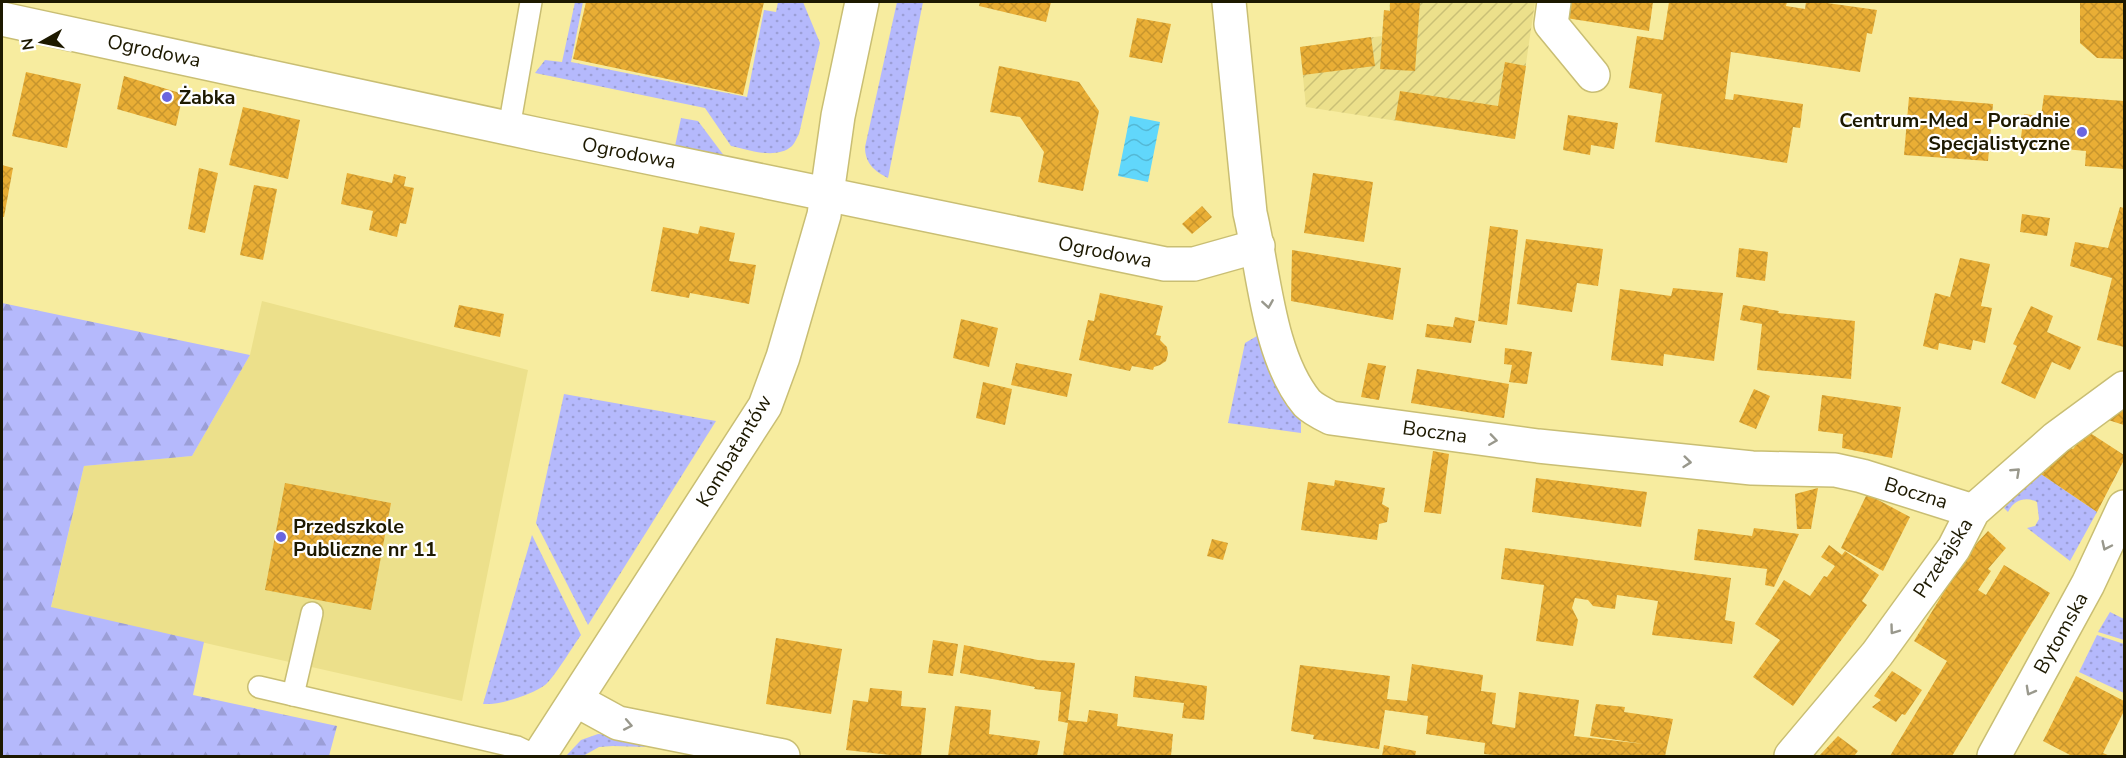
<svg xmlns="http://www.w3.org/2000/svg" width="2126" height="758" viewBox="0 0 2126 758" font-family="'Nunito Sans',sans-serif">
<defs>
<pattern id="industrial-furrows" width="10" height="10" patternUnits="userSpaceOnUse" patternTransform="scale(1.5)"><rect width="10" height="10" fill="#ece08b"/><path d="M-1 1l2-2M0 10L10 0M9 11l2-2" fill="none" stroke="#cac076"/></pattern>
<pattern id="grass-dots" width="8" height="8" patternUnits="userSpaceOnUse" patternTransform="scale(1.5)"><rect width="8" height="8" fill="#b5b9fc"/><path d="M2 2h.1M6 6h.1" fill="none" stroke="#9b9ed6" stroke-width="1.8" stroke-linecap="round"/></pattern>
<pattern id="forest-firs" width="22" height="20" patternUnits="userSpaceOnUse" patternTransform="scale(1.5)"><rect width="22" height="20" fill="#b5b9fc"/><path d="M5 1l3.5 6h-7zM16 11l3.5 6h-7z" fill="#9b9ed6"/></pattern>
<pattern id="water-waves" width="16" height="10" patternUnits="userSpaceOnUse" patternTransform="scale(1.5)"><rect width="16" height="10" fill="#61d7fb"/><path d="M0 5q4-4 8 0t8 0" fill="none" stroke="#54b8d5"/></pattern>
<pattern id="building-cross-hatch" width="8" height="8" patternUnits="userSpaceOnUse" patternTransform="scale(1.5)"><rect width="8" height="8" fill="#e9ae35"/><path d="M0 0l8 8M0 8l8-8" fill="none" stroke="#c7952d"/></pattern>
</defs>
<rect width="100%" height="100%" fill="#f7ec9f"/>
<polygon fill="#ece08b" points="262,301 528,370 462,701 51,608 84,466 192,456 250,355"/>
<polygon fill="url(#industrial-furrows)" points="1390,2 1535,2 1515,139 1306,107 1300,47 1382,36 1384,10 1389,10"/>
<g fill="url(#grass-dots)">
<path d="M575,2H583L571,62L747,97L764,10L776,12L778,2H803L820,43L799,134C797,137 795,143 792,146C776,160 749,150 731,146L705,108L535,73L545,60L562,62Z"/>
<path d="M897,2H923L888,178C874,171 865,163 865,147Z"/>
<polygon points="681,118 698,121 725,157 675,146"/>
<polygon points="1257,336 1283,393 1301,419 1301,433 1228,423 1245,343"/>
<polygon points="564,394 716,421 588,625 536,523"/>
<path d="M2038,472L2097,512L2070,561L2027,528L2035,526L2039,519L2037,502C2025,496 2014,500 2008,512L2004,508Z"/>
<path d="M532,535L581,635C573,646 554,678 545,685C531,695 500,705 483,704Z"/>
<polygon points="2110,612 2124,619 2124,640 2098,632"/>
<polygon points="2097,635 2124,644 2124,693 2079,672"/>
<polygon points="598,734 617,735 680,748 613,746 599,747 583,756 566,756 581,740"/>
</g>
<polygon fill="url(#forest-firs)" points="2,303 250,355 192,456 84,466 51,607 204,642 193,695 337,726 329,756 2,756"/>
<polygon fill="url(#water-waves)" points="1130,116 1160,122 1148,182 1118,176"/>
<g fill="url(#building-cross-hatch)">
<polygon points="586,2 764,2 743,95 573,59"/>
<polygon points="980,2 1051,2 1046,22 979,6"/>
<polygon points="1390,2 1420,2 1415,71 1380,69 1384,10 1390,11"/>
<polygon points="1569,2 1653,2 1649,31 1566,18"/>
<polygon points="1669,2 1787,2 1786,6 1805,9 1806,2 1820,2 1877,10 1872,34 1867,33 1860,72 1731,52 1725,99 1733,100 1734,94 1803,104 1800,128 1793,127 1787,163 1655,142 1662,94 1629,88 1637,36 1663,40"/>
<polygon points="2080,2 2124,2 2124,59 2097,58 2080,43"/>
<polygon points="1137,18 1171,24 1162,63 1129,57"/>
<polygon points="1371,37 1375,66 1303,75 1300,47"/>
<polygon points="1505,62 1526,66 1515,139 1395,120 1400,91 1498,106"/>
<polygon points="999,66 1079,82 1099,111 1083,191 1038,182 1044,152 1020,117 990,112"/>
<polygon points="26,72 81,84 67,148 12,136"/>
<polygon points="124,76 183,94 176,126 117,109"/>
<polygon points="2044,95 2124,101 2124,169 2085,166 2086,151 2020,145 2024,114 2041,116"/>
<polygon points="1909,97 1993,104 1988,161 1904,155"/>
<polygon points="243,107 300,120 288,179 229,165"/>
<polygon points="1568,115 1618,123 1614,149 1591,145 1590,155 1563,150"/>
<polygon points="2,165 13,168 4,217 2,217"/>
<polygon points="199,168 218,173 205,233 188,229"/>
<polygon points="347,173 392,183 394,174 406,177 404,186 414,188 406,224 400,223 397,237 369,230 373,211 341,204"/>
<polygon points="1313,173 1373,182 1364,242 1304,233"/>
<polygon points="254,185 277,189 263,260 240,255"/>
<polygon points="1202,206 1212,217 1192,234 1182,224"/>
<polygon points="2120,207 2124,208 2124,347 2097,340 2112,278 2070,266 2075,242 2108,248"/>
<polygon points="2022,214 2050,218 2047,236 2020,232"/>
<polygon points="700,226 735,233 729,261 756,265 749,304 690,293 689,298 651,291 663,227 698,234"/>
<polygon points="1490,226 1518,230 1507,325 1478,321"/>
<polygon points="1526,239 1603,249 1598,286 1577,283 1572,312 1517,304"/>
<polygon points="1739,248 1768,252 1765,281 1736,277"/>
<polygon points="1292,250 1401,268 1393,320 1291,301"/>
<polygon points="1960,258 1990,264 1981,306 1992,308 1985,343 1973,340 1971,350 1939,343 1938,350 1923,346 1935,293 1950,297"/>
<polygon points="1673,288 1723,293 1714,361 1664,354 1663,366 1611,360 1620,289 1671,296"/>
<polygon points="1100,293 1163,306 1156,335 1161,336 1160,340 1167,347 1168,354 1166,361 1160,365 1154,367 1153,370 1132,366 1130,371 1079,360 1088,320 1094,321"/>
<polygon points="459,305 504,314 500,337 454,327"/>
<polygon points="1743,305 1779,311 1778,313 1855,321 1851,379 1757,370 1762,324 1740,320"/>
<polygon points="2031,306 2053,316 2047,332 2081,347 2070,370 2052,362 2035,399 2001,383 2017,346 2013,344"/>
<polygon points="1455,317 1475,321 1471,343 1425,337 1427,324 1453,327"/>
<polygon points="961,319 998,328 989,367 953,358"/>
<polygon points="1505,348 1532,352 1527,384 1509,382 1512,365 1504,364"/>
<polygon points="1016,363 1072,374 1067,397 1011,385"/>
<polygon points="1368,363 1386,366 1379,400 1361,397"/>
<polygon points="1417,369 1509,384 1504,418 1411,403"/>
<polygon points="983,382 1012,389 1005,425 976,418"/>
<polygon points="1754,389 1770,396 1756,429 1739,422"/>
<polygon points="1822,395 1901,407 1892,458 1842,448 1843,434 1818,431"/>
<polygon points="2124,403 2124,425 2105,419"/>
<polygon points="2087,431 2124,455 2124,460 2097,512 2038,472 2068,446 2073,449"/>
<polygon points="1433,451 1449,454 1441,514 1424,512"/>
<polygon points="1536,478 1647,492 1641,527 1532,512"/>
<polygon points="1335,480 1385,488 1382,504 1389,508 1387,522 1379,524 1377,540 1301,530 1308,482 1334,486"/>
<polygon points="285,483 391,503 371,610 265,590"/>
<polygon points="1818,488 1811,529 1797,529 1795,494"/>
<polygon points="1867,494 1910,517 1883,571 1841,548"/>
<polygon points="1754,528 1799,534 1774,587 1765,585 1767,569 1694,560 1698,529 1752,536"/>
<polygon points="1988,531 2006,548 1988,569 1991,571 1978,590 1986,595 2004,565 2050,593 1952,756 1890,756 1947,661 1914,641 1967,554"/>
<polygon points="1212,539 1228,543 1223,560 1207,556"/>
<polygon points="1829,545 1842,555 1845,551 1879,575 1862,601 1867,605 1793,706 1753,677 1780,640 1755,624 1784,580 1810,596 1824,576 1827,577 1835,566 1821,557"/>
<polygon points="1505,548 1731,578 1725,620 1735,622 1732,644 1652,635 1658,601 1617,595 1615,609 1593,606 1588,600 1575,598 1572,608 1578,620 1573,646 1536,641 1544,585 1501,579"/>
<polygon points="776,638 842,649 831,714 766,704"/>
<polygon points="933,640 958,644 953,676 928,673"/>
<polygon points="964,645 1038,660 1075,663 1068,720 1087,722 1089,710 1118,714 1117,726 1173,734 1171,756 1063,756 1068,723 1058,721 1061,692 1034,689 1035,687 960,673"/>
<polygon points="1412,664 1483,675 1481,691 1496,693 1492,724 1515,728 1519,692 1579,700 1574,736 1644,744 1590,736 1596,704 1625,707 1624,712 1673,719 1665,756 1504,756 1484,754 1485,743 1426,734 1428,716 1385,710 1379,749 1313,739 1314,735 1291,731 1300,665 1390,676 1387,699 1407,701"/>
<polygon points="1892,671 1922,690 1905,715 1902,714 1896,722 1872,707 1881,700 1874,696"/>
<polygon points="1135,676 1207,686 1204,720 1182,718 1184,703 1133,697"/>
<polygon points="2076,676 2124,701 2124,711 2103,753 2110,756 2072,756 2043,741"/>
<polygon points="870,688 902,691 901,706 926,708 921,756 899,756 846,750 853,700 868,702"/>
<polygon points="955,706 991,710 989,734 1040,741 1037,756 948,756"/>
<polygon points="1838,736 1858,751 1854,756 1819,756"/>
<polygon points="1384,745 1416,751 1415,756 1382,756"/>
</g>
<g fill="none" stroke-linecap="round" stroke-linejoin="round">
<defs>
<g id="service">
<polyline points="509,128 531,2"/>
<polyline points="259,687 517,747 536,756"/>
<polyline points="293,695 312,613"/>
</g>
<g id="minor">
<path d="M1229,2L1250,213C1264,271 1268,356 1307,403C1313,409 1323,414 1331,418L1538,446L1752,468L1835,470L1862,476L1973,511"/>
<polyline points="1554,2 1551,24 1593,75"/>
<polyline points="2,19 540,135 1165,264 1194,264 1258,246"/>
<polyline points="576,700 618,723 783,756"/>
<polyline points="539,756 765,406 783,357 824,215 838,116 862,2"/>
<polyline points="1791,756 1877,654 1954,548 1973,511 2056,438 2124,388"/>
<polyline points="1994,756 2088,584 2124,507"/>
</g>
</defs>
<use href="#service" stroke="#c9be73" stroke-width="24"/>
<use href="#minor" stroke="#c9be73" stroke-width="36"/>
<use href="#service" stroke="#fff" stroke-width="21"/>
<use href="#minor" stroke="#fff" stroke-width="33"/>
</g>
<defs><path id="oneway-chevron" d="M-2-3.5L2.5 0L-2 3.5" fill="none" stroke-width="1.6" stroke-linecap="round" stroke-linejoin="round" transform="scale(1.5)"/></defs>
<g stroke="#99988c">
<use href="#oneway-chevron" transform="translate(1268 304) rotate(81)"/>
<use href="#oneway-chevron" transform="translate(1493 440) rotate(8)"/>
<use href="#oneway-chevron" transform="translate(1687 462) rotate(6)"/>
<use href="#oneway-chevron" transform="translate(2016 472) rotate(-43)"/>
<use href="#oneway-chevron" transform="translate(2106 546) rotate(115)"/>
<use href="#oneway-chevron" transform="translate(1894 630) rotate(126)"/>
<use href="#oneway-chevron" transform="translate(2030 691) rotate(119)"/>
<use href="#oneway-chevron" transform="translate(628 725) rotate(11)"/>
</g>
<g fill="#6a65df" stroke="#fff" stroke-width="2">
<circle cx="167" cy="97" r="6"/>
<circle cx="2082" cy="132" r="6"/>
<circle cx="281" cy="537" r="6"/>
</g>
<g text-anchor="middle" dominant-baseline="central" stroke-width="4.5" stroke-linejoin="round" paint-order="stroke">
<g font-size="20" fill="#1d1900" stroke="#fff">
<text transform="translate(154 51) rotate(12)">Ogrodowa</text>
<text transform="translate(629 153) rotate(11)">Ogrodowa</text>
<text transform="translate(1105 252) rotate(11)">Ogrodowa</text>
<text transform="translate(1435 432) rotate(8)">Boczna</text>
<text transform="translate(734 451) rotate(-59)">Kombatantów</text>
<text transform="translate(1916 493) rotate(17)">Boczna</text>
<text transform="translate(1943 558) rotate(-57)">Przełajska</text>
<text transform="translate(2061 633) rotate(-61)">Bytomska</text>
</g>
<g font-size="20" font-weight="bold" fill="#1d1900" stroke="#fff" text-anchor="start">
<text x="179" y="97">Żabka</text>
<text x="2070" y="120" text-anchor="end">Centrum-Med - Poradnie<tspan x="2070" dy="23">Specjalistyczne</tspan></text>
<text x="293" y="526">Przedszkole<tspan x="293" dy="23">Publiczne nr 11</tspan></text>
</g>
</g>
<rect width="2126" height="758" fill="none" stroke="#1d1900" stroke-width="6"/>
<g transform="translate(42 42) rotate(261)" stroke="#ffffff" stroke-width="4.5" paint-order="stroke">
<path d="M0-4.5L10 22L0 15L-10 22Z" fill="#1d1900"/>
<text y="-9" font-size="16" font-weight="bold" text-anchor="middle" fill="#1d1900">N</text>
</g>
</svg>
